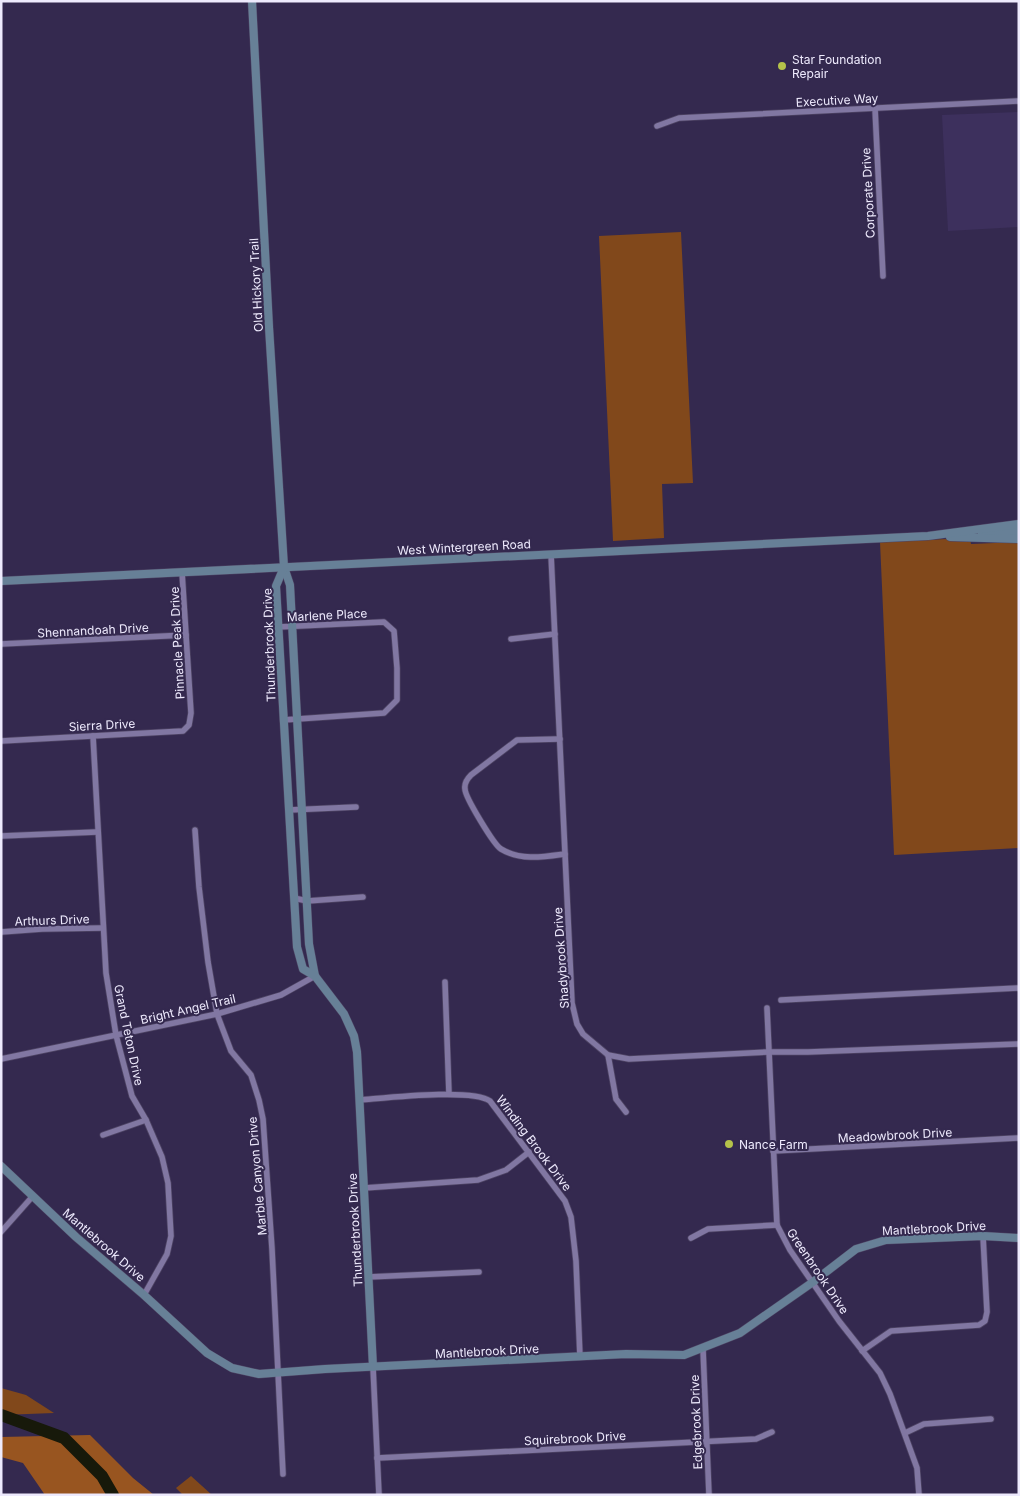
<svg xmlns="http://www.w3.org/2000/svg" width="1020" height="1496" viewBox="0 0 1020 1496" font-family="Inter,sans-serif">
<rect width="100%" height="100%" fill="#34294f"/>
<polygon fill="#3d305d" points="1019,112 1019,227 948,231 942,115"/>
<g fill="#81481b">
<polygon points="681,232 693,483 662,484 664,538 613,541 599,236"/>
<polygon points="970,538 971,544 1019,542 1019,848 894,855 880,542"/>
<polygon points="1,1388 26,1395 54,1413 1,1415"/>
<polygon points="191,1476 212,1495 183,1495 176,1488"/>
</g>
<polygon fill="#985520" points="90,1435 133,1478 154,1495 45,1495 23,1463 1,1457 1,1437"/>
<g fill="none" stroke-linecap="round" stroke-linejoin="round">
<polyline stroke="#17190a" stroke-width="12" points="1,1415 64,1438 102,1476 113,1495"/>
<defs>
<g id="street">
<polyline points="875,108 883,276"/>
<polyline points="657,126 679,118 1019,101"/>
<polyline points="551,554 572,1003 577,1024 583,1034 608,1055 629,1059 768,1052 808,1052 1019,1044"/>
<polyline points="278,627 384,622 394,631 397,668 397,700 384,713 283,720"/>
<polyline points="511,639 555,634"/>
<polyline points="1,644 186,635"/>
<polyline points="93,736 106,973 116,1035 132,1096 146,1120 162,1157 168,1183 171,1236 167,1254 144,1295"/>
<path d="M560,739L517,740L471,775C467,779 464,783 465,789C465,797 494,845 501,849C521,861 543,857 565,854"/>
<polyline points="1,741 183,731 189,725 191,713 182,572"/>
<polyline points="289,810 356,807"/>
<polyline points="195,830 199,887 208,962 217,1014 231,1051 251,1075 259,1100 263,1119 272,1249 283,1474"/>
<polyline points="1,836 97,832"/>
<polyline points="294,898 307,901 363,897"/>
<polyline points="1,932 42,929 103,928"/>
<polyline points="445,982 449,1094"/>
<polyline points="781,1000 1019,988"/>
<polyline points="767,1008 777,1225 790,1250 839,1321 880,1373 890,1394 917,1468 919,1495"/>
<polyline points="608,1055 616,1099 626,1112"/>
<polyline points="1,1059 217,1014 281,995 315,976"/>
<path d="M360,1100C386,1098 472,1088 490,1101L565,1201L571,1217L576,1261L580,1357"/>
<polyline points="103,1135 146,1120"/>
<polyline points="773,1151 1019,1138"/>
<polyline points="364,1188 478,1180 506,1170 529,1152"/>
<polyline points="1,1232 32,1197"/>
<polyline points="691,1238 708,1229 777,1225"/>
<polyline points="368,1277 479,1272"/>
<polyline points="703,1349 709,1495"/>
<polyline points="862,1351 891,1331 979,1325 985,1321 987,1312 983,1236"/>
<polyline points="373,1367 379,1495"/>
<polyline points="905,1433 924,1424 991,1419"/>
<polyline points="377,1458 756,1439 772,1432"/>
</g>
<g id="secondary">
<polyline points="252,1 269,327 284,567 290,585 309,944 315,976"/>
<polyline points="982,534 1019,531"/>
<polyline points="950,537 1019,539"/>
<polyline points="284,567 276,586 297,947 303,969 315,976 344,1014 354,1036 357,1052 373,1367"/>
<polyline points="1,581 928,536 1019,524"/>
<polyline points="1,1166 76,1237 144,1295 207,1353 232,1368 259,1374 325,1369 626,1354 684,1355 740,1333 813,1282 856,1249 886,1240 983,1236 1019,1238"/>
</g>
</defs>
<use href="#street" stroke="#4e4464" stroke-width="7"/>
<use href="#secondary" stroke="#4e4464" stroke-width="9"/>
<use href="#street" stroke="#8177a2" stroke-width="5.5"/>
<use href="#secondary" stroke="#678097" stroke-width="8"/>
</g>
<g fill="#b5c24a" stroke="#34294f" stroke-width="2">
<circle cx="782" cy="66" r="5"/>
<circle cx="729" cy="1144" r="5"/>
</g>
<g text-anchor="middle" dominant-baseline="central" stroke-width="4" stroke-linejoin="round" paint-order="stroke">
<g font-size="12" fill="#eeeafd" stroke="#34294f" text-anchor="start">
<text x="792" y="59">Star Foundation<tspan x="792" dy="14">Repair</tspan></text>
<text x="739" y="1144">Nance Farm</text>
</g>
<g font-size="12" fill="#eeeafd" stroke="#34294f">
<text transform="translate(837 100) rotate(-3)">Executive Way</text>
<text transform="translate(868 193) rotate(-93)">Corporate Drive</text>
<text transform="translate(256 285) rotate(-93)">Old Hickory Trail</text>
<text transform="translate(464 547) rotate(-3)">West Wintergreen Road</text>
<text transform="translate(327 615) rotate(-3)">Marlene Place</text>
<text transform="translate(93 630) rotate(-3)">Shennandoah Drive</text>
<text transform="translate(177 643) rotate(-93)">Pinnacle Peak Drive</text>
<text transform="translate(269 645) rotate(-92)">Thunderbrook Drive</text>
<text transform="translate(102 725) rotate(-3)">Sierra Drive</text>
<text transform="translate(52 920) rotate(-2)">Arthurs Drive</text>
<text transform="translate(561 958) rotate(-94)">Shadybrook Drive</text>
<text transform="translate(188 1009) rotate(-13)">Bright Angel Trail</text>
<text transform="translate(129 1035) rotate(78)">Grand Teton Drive</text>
<text transform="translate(895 1135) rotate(-3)">Meadowbrook Drive</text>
<text transform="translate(534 1143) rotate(53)">Winding Brook Drive</text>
<text transform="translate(257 1176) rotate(-95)">Marble Canyon Drive</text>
<text transform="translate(934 1228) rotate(-3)">Mantlebrook Drive</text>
<text transform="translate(355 1230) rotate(-93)">Thunderbrook Drive</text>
<text transform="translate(104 1245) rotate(41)">Mantlebrook Drive</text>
<text transform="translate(818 1271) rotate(56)">Greenbrook Drive</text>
<text transform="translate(487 1351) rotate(-3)">Mantlebrook Drive</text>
<text transform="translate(696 1422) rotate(-92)">Edgebrook Drive</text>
<text transform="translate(575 1438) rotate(-3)">Squirebrook Drive</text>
</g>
</g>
<rect width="1020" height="1496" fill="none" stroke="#eeeafd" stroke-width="5"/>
</svg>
